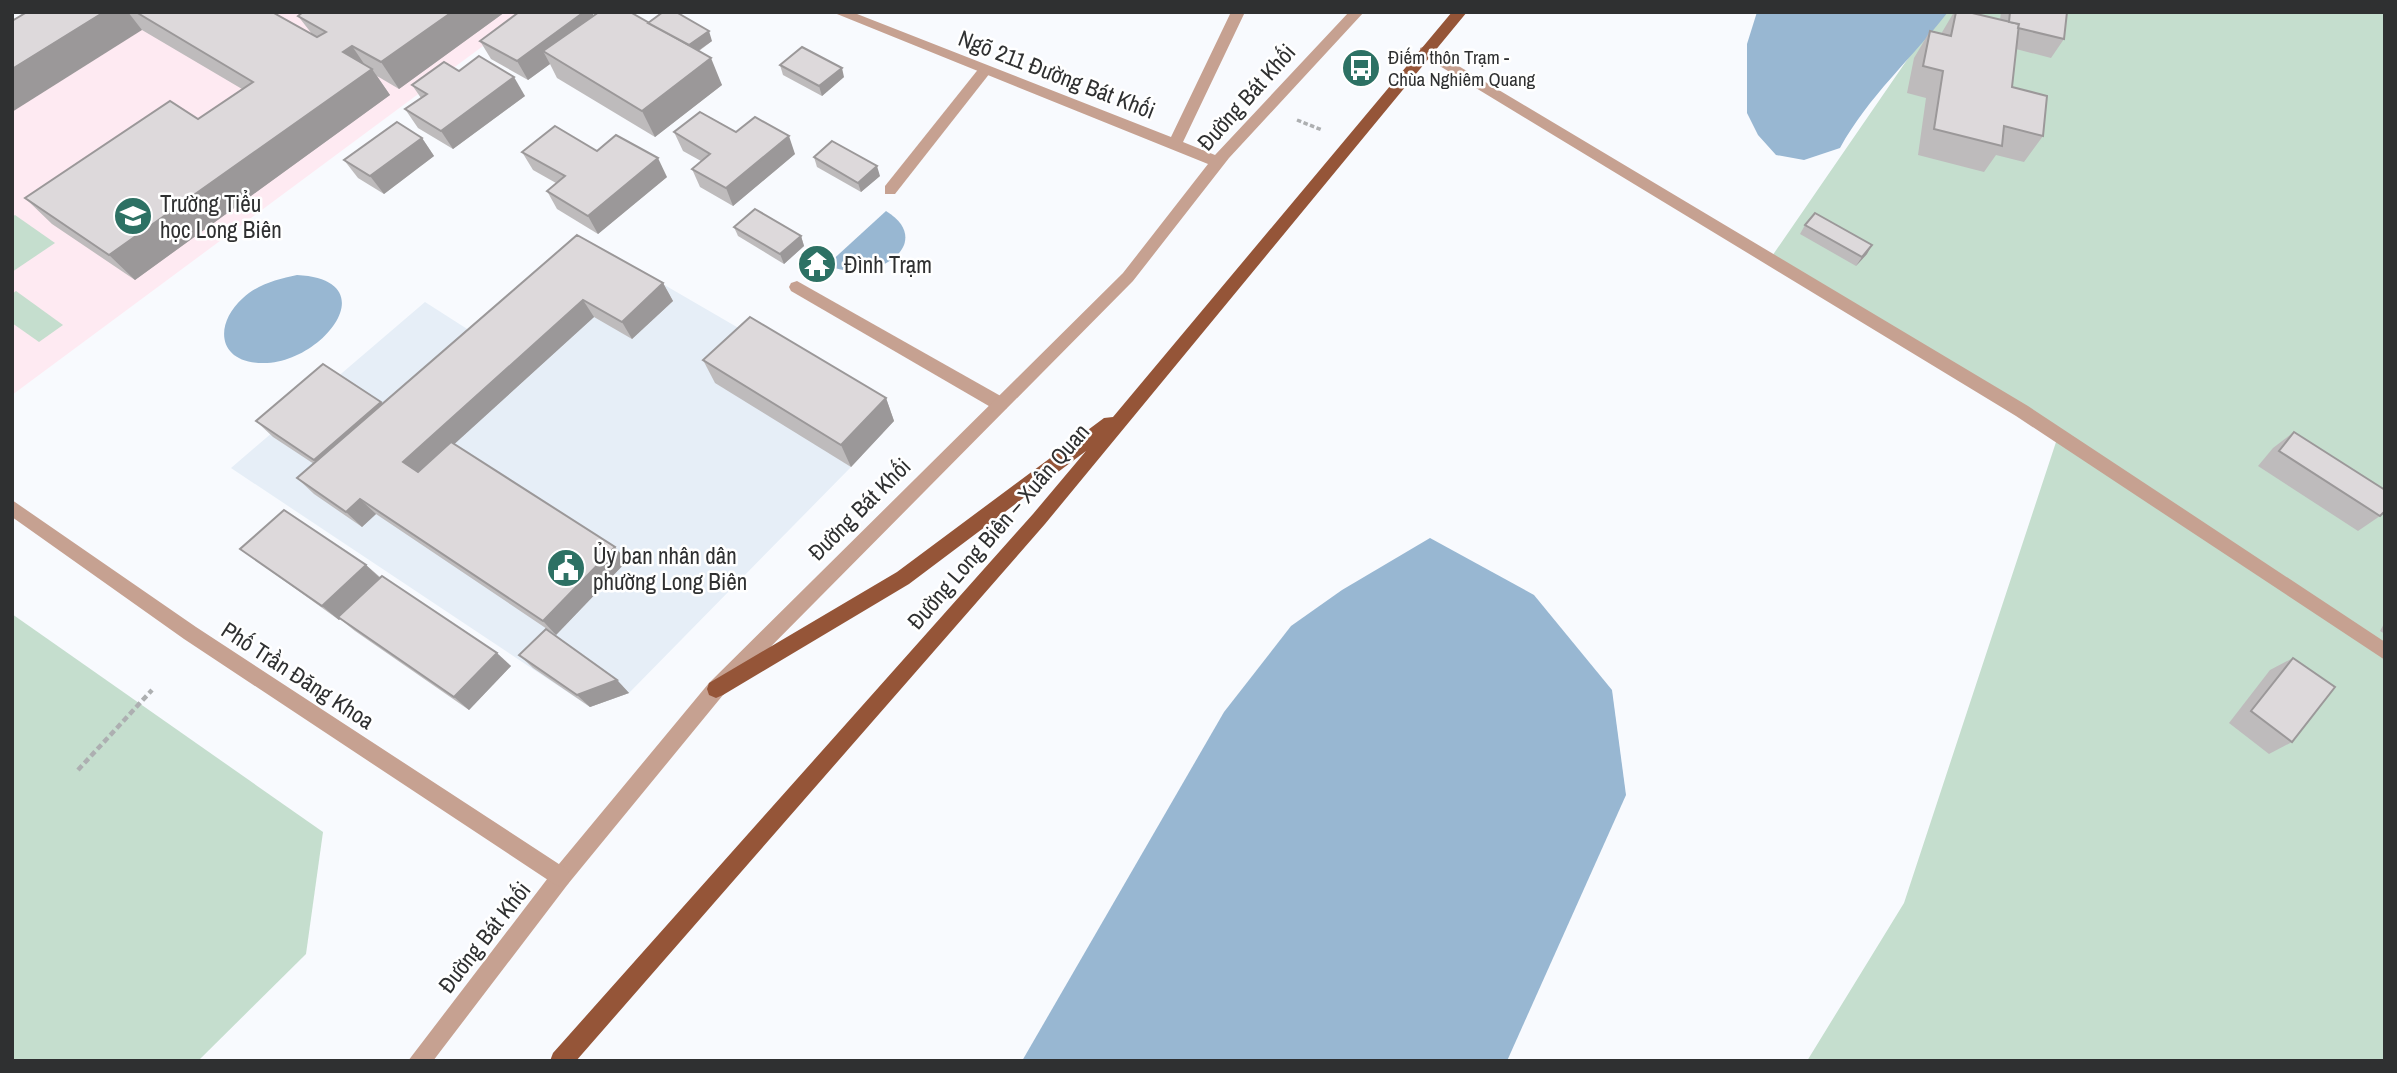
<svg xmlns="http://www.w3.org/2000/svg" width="2397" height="1073" viewBox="0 0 2397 1073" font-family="'Archivo Narrow',sans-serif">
<rect width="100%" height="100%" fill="#f8fafe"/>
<polygon fill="#e6eef7" points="587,240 761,341 851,467 629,693 590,707 231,468 425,302 475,334"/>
<polygon fill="#feeaf2" points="50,12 529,12 12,395 12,37"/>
<g fill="#c5dece">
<polygon points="1940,12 2385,12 2385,1061 1807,1061 1904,903 2058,436 1770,259"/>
<polygon points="15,215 55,243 12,272 12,217"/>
<polygon points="16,291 63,325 39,342 12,323 12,294"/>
<polygon points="12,614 323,832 306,954 198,1061 12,1061"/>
</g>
<g fill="#98b7d2">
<path d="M1757,12H1948C1912,58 1868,97 1840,148L1804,160L1776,155L1758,135L1747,113V44Z"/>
<path d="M886,211C938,243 874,287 827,265Z"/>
<path d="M297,275C388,280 322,364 263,363C218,363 213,325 243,298C258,284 278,279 297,275Z"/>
<polygon points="1430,538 1534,595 1612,690 1626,795 1507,1061 1022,1061 1224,712 1291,626 1342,590"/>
</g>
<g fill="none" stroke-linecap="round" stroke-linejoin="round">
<polyline stroke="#adafb1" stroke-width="3.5" stroke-dasharray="4.5 2.5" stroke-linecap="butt" points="1297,120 1322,130"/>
<polyline stroke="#adafb1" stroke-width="4.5" stroke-dasharray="6 3.5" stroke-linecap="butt" points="78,770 152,690"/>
<g fill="#c6a191" fill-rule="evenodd">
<polygon points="1425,46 2028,406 2385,642 2385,660 2016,416 1420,54 1420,48"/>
<polygon points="985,65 992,70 990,73 895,194 885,194 885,186 980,67"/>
<polygon points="797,281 1006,399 1008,404 1006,409 994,409 791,291 789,287 791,283"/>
</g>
<polygon fill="#c6a191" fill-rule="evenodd" points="832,12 852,12 1171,137 1231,12 1245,12 1183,142 1215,155 1349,12 1364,12 1229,158 1133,281 723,695 568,884 433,1061 408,1061 554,870 709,683 1123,273 1208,164"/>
<polygon fill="#c6a191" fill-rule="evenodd" points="12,500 196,627 568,870 571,877 568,884 561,887 554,884 184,639 12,517"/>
<polygon fill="#955538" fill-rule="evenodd" points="1452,12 1467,12 1045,524 576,1061 550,1061 553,1053 1033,514 1086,451 909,584 723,695 716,698 709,695 707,689 709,683 897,572 1104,418 1113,417"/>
</g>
<g fill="#bebbbc">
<polygon points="27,12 272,12 312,34 298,16 505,12 399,89 377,76 390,95 135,280 52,224 25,198 198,119 242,89 142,30"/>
<polygon points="1954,12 1968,12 2000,20 2001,12 2067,12 2064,39 2051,58 2016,49 2012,87 2043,136 2024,162 1996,155 1984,172 1918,155 1926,98 1907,93 1914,58 1930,31 1941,34"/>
<polygon points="594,16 648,23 712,41 699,51 722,85 655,137 557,78 550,64 528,80 491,59 480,41"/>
<polygon points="780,65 844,77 822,96 783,75"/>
<polygon points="459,71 525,96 453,149 418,128 405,109 421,98 412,85"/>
<polygon points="674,132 736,132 795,154 733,206 700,187 692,169 701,161 683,151"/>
<polygon points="422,138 434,156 384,194 358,178 344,160"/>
<polygon points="597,151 667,177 598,234 557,209 547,191 556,183 533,170 522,152"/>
<polygon points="814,157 880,176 861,192 817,167"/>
<polygon points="1805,225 1867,254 1856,266 1800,234"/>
<polygon points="734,227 801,236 804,246 784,264 738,236"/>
<polygon points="577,235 663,283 673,301 632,339 594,317 454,444 627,561 556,635 376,514 362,527 314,494 297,478 314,464 273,437 256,421 381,402 383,404"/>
<polygon points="703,360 886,398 894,421 851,467 715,383"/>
<polygon points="2294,432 2380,516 2358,531 2258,466 2273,448"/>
<polygon points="240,549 366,565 380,577 511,666 469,710 355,631 340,619 339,620"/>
<polygon points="2385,622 2385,634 2380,631"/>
<polygon points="519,655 617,680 629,693 590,707 533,668"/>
<polygon points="2293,658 2292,742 2269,754 2229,723 2270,670"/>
</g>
<g fill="#9b9899">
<polygon points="104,12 128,12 142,30 12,112 12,69"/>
<polygon points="452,12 505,12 399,89 381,62"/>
<polygon points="584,12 592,12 599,27 543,51 550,64 528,80 517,61"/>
<polygon points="709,31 712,41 685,60 681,51"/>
<polygon points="352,46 369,71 372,69 390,95 135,280 109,255 343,52"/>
<polygon points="711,58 722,85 655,137 642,111"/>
<polygon points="842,68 844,77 822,96 819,86"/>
<polygon points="514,77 525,96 453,149 441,131"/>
<polygon points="789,136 795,154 733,206 726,188"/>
<polygon points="422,138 434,156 384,194 370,176"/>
<polygon points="658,158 667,177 598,234 588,216"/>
<polygon points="877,166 880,176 861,192 858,183"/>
<polygon points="801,236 804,246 784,264 780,254"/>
<polygon points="1872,245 1867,254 1856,266 1862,257"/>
<polygon points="663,283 673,301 632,339 622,322"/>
<polygon points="583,300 594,317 417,478 403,462"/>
<polygon points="886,398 894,421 851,467 841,445"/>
<polygon points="381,402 396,418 331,475 314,460"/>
<polygon points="360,499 376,514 362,527 346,512"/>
<polygon points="615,547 627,561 556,635 543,621"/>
<polygon points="366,565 382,580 339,620 322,606"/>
<polygon points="497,653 511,666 469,710 454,697"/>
<polygon points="617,680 629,693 590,707 577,695"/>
</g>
<g fill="#ddd9db" stroke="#9b9899" stroke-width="2">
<polygon points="27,12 104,12 12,69 12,21"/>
<polygon points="136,12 272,12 317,37 326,32 298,16 303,12 452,12 381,62 352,46 343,52 372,69 109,255 25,198 170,101 198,119 253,82"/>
<polygon points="519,12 584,12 517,61 480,41"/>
<polygon points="599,12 630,12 711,58 642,111 543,51"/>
<polygon points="663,12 676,12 709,31 689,45 648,23"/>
<polygon points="1956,12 1968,12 2019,24 2012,87 2047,96 2043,136 2004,126 2002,146 1934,129 1943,71 1923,66 1930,31 1951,36"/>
<polygon points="2010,12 2067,12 2064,39 2018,28 2019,24 2009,22"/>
<polygon points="802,47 842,68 819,86 780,65"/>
<polygon points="479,56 514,77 441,131 405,109 427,94 412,85 444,62 459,71"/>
<polygon points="700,112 736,132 755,117 789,136 726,188 692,169 710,154 674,132"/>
<polygon points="397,122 422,138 370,176 344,160"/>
<polygon points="555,126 597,151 616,135 658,158 588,216 547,191 565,176 522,152"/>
<polygon points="832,141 877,166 858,183 814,157"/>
<polygon points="755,209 801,236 780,254 734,227"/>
<polygon points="1815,213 1872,245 1862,257 1805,225"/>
<polygon points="577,235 663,283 622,322 583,300 403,462 418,472 451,442 615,547 543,621 360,499 346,512 297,478"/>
<polygon points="750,317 886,398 841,445 703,360"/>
<polygon points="323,364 381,402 314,460 256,421"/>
<polygon points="2294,432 2385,490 2385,511 2380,516 2279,451"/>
<polygon points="284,510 366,565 322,606 240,549"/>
<polygon points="382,576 497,653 454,697 338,617"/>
<polygon points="546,629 617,680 577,695 519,655"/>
<polygon points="2293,658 2335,687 2292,742 2251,711"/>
</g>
<defs>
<symbol id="bus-disc" viewBox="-11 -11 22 22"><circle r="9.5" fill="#2d7164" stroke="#fff"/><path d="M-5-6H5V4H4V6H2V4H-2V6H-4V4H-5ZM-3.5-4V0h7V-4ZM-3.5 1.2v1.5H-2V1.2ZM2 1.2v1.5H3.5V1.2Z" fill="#fff"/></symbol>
<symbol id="school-disc" viewBox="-11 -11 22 22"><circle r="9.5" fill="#2d7164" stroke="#fff"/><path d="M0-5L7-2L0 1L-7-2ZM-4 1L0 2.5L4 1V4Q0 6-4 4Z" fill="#fff"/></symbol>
<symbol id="temple-disc" viewBox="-11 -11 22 22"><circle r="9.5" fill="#2d7164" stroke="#fff"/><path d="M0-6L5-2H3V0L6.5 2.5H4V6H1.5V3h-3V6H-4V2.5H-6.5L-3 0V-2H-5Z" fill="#fff"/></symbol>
<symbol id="civic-disc" viewBox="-11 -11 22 22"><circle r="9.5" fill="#2d7164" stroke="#fff"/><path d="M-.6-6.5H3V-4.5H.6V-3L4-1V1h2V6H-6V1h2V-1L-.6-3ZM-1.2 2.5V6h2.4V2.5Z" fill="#fff"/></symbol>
</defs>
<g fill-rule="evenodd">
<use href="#bus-disc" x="1339" y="46" width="44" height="44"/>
<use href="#school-disc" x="111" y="194" width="44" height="44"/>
<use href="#temple-disc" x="795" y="242" width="44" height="44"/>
<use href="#civic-disc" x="544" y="546" width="44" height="44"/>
</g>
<g text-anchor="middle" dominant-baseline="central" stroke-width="5" stroke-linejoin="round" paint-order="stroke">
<g font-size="19" fill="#2f3031" stroke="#fff" text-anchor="start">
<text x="1388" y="57">Điếm thôn Trạm -<tspan x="1388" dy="22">Chùa Nghiêm Quang</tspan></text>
</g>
<g font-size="23" fill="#2f3031" stroke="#fff">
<text transform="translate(1057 74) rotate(21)">Ngõ 211 Đường Bát Khối</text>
<text transform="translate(1246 97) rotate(-48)">Đường Bát Khối</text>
<text transform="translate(859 509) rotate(-45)">Đường Bát Khối</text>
<text transform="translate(998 526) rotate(-49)">Đường Long Biên – Xuân Quan</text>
<text transform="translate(298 675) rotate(33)">Phố Trần Đăng Khoa</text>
<text transform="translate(484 937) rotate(-52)">Đường Bát Khối</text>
</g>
<g font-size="23" fill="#2f3031" stroke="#fff" text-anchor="start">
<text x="160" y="203">Trường Tiểu<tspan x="160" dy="26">học Long Biên</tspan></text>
<text x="844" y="264">Đình Trạm</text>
<text x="593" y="555">Ủy ban nhân dân<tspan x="593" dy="26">phường Long Biên</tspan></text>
</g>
</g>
<rect width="2397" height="1073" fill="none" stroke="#2f3031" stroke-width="28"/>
</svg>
